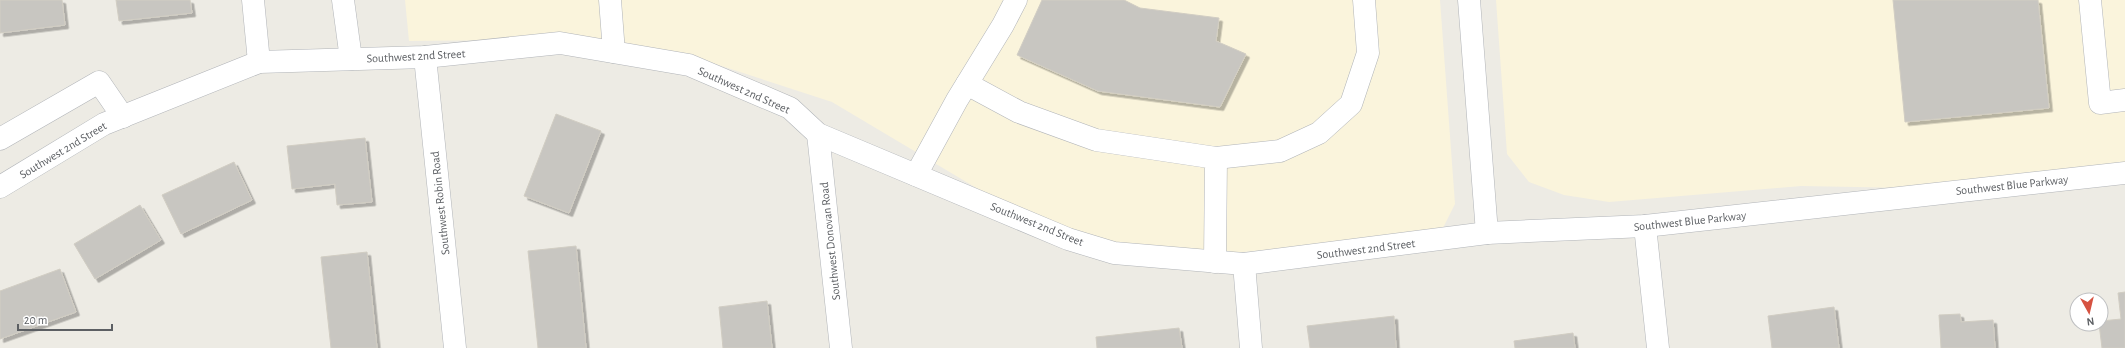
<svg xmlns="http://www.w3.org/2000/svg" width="2125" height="348" viewBox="0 0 2125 348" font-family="'Alegreya Sans',sans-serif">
<defs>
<filter id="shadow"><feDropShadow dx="3.5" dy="3.5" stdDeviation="0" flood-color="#0004"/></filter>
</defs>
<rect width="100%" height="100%" fill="#edebe4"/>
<g fill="#faf4dc">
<polygon points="405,0 1440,0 1455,204 1443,228 1413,236 1222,254 1121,246 1005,205 832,102 700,59 521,40 409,41"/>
<polygon points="1496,0 2125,0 2125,172 1965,189 1801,186 1609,202 1564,195 1529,182 1507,154"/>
</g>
<g fill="#c8c6c1" stroke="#d1cdc3" filter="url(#shadow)">
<polygon points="0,0 62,0 65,25 0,33"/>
<polygon points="116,0 190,0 192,13 119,21"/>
<polygon points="1042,0 1124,0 1140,8 1219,18 1216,41 1246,54 1220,107 1098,91 1017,55"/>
<polygon points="1893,0 2038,0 2049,108 1905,122"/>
<polygon points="556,114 601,131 569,213 524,196"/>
<polygon points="365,138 372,202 337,205 335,184 292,189 287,146"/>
<polygon points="234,162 252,200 181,234 162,195"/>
<polygon points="140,205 161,240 95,279 74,244"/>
<polygon points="576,246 586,348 538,348 528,251"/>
<polygon points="367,252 377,348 331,348 321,257"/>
<polygon points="60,269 76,312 0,339 0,291"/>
<polygon points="2125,292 2125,348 2102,348 2099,324 2101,321 2121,319 2118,293"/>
<polygon points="767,301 772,348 723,348 719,307"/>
<polygon points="1834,307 1839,348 1772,348 1768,316"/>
<polygon points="1960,314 1961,322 1993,320 1995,348 1941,348 1939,315"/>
<polygon points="1394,316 1396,348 1310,348 1307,326"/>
<polygon points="1179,328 1182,348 1097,348 1096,337"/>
<polygon points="1573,333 1575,348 1515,348 1514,341"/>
</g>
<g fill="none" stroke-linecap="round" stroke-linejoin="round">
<defs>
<g id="minor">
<polyline points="253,0 259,62"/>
<polyline points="343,0 351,59"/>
<polyline points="610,0 614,52"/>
<polyline points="1469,0 1487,233"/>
<polyline points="2090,0 2100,103 2125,100"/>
<polyline points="425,57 455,348"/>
<polyline points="967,84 1019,112 1096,140 1216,158 1215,262"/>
<polyline points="818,134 841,348"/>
<polyline points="0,139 99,82 123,117"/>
<polyline points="1216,158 1280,151 1319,133 1351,104 1368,53 1364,0"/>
<polyline points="916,175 957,100 1003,25 1016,0"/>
<polyline points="0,187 104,124 259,62 425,57 560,43 689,65 790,108 818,134 1068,239 1114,253 1244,264 1487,233 1645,226 2125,173"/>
<polyline points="1645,226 1658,348"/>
<polyline points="1244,264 1251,348"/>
</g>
</defs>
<use href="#minor" stroke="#b1b4b8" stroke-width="23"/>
<use href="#minor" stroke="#fff" stroke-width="22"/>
</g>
<g text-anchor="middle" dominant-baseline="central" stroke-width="3" stroke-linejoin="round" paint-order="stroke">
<g font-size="12" fill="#5c5f63" stroke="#fff">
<text transform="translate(416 56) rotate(-3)">Southwest 2nd Street</text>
<text transform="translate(744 90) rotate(24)">Southwest 2nd Street</text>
<text transform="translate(63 150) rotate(-31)">Southwest 2nd Street</text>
<text transform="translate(2012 185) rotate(-6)">Southwest Blue Parkway</text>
<text transform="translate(440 203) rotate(-96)">Southwest Robin Road</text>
<text transform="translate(1690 221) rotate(-6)">Southwest Blue Parkway</text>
<text transform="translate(1037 224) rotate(22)">Southwest 2nd Street</text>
<text transform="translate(830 241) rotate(-96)">Southwest Donovan Road</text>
<text transform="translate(1366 249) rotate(-7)">Southwest 2nd Street</text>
</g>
</g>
<g transform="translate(2089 312) rotate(172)"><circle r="19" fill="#ffffff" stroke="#bebfc1"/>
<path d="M0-3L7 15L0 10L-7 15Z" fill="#d65241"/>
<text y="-6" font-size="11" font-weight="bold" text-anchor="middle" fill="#5c5f63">N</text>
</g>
<path d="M18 324v6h94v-6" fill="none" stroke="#5c5f63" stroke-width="2"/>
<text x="24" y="324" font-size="12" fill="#5c5f63" stroke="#ffffff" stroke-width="3" paint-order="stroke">20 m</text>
</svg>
